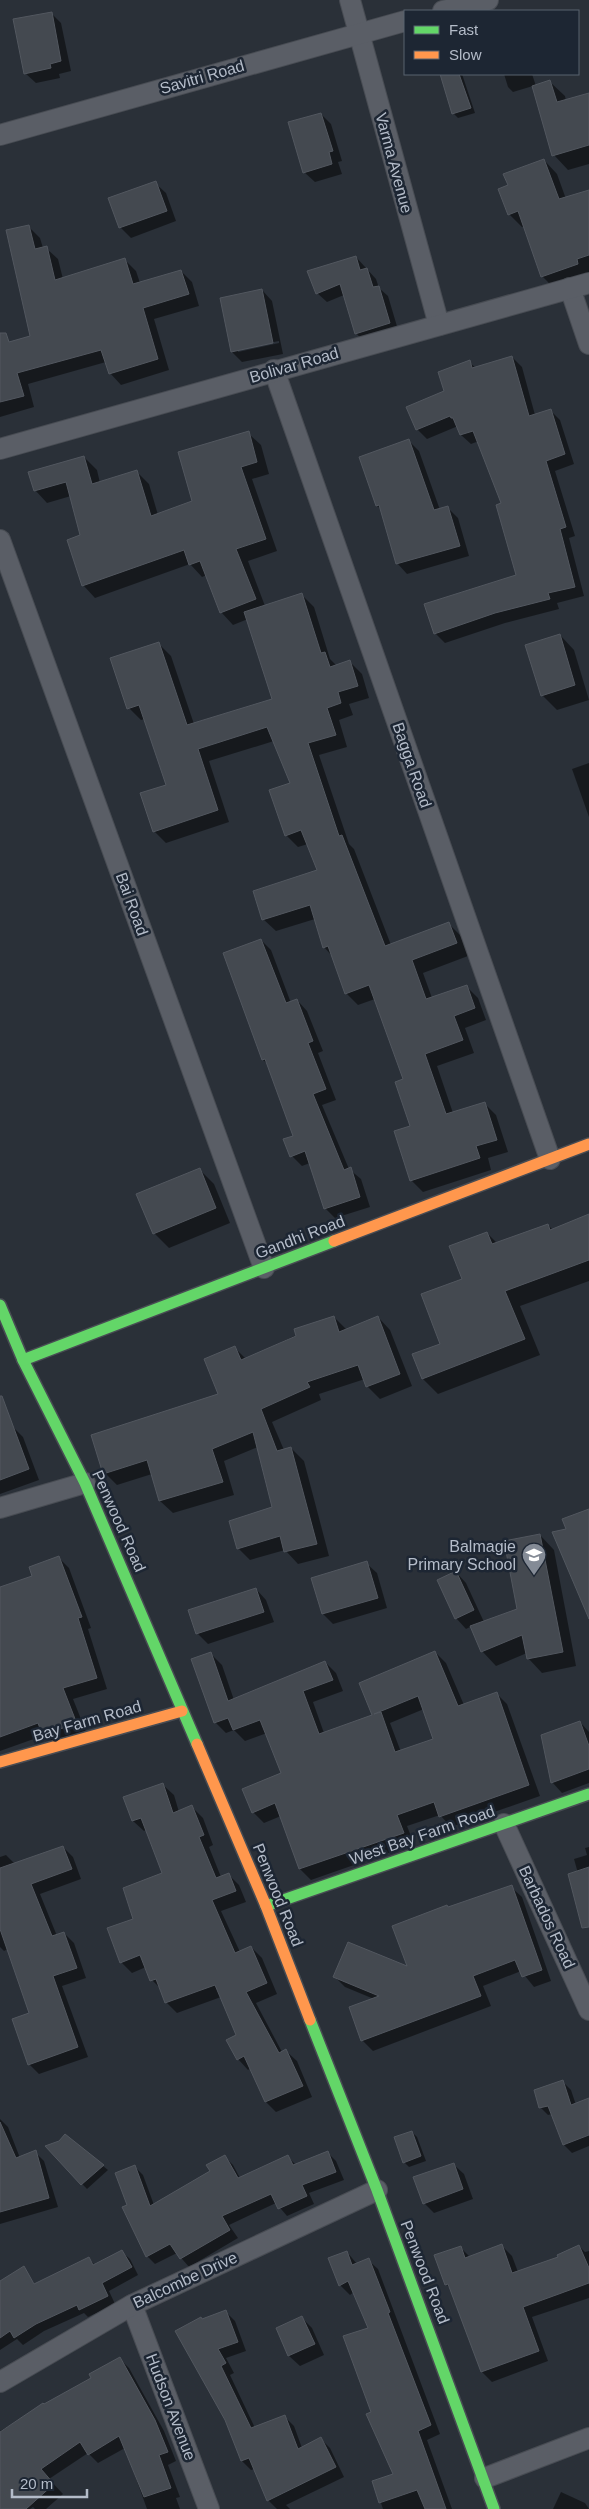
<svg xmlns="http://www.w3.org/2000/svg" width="589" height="2509" viewBox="0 0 589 2509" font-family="Arial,sans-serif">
<rect width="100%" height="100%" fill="#2a3038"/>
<g fill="#0007" fill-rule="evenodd">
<polygon points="51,13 61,23 71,71 59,74 60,78 36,83 25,73"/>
<polygon points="442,74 462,74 475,113 458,118 453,113"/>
<polygon points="504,74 532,74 536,86 550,82 565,96 566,101 589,98 589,164 568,170 554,155 533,86 513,92 508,87"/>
<polygon points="321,114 331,124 342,161 338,162 342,174 315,182 304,172"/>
<polygon points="544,160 557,174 566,199 589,192 589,278 555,289 542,276 525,226 522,227 509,214 509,186"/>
<polygon points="155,183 166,193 176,221 131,238 121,228 110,199"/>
<polygon points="28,226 40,238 43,248 46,248 58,259 63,279 125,260 136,271 140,283 181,271 192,282 199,306 154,319 169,370 121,385 110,373 106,362 28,384 34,407 0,417 0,346 32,337"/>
<polygon points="356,257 376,279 379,288 388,296 399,333 365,343 356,333 344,295 327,302 317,293"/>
<path d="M262,290L272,301L283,354L242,362L232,352ZM279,341V343L238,352V349Z"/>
<polygon points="512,357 522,367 535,415 550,410 560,420 574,464 555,471 575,536 569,538 584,596 557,603 559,609 505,623 445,643 435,633 517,576 503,504 479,441 471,444 461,435 458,426 427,439 417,429 469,362 476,368"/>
<polygon points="248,433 261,445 269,474 252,479 277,551 248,561 265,606 302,595 314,607 330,659 337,666 350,662 362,674 369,698 349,704 353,715 339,720 347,747 319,755 349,844 354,849 391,945 449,924 461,936 468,956 423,973 432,998 466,986 478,998 486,1020 465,1028 474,1053 437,1066 453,1113 484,1103 496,1115 508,1152 488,1158 491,1170 423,1192 411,1180 411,1127 405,1080 375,999 358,1005 346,993 332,956 324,947 315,919 276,931 263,919 319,871 308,844 298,847 286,835 292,783 274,741 209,761 229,822 166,843 154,831 167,785 145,719 141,720 129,708 159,644 171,656 194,724 274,699 248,619 233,625 221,612 207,575 202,577 190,564 95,598 83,585 82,536 71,496 47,503 35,490 84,457 97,470 100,483 137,472 149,484 158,515 193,501"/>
<polygon points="409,441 419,451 440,510 448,508 458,518 469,556 407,574 397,563 382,510 377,506 361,458"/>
<polygon points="560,635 574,650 589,700 557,710 542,695"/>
<polygon points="589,763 589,817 572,769"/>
<polygon points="261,940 271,950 291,1003 297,1000 307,1011 323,1051 318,1053 336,1100 322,1105 349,1169 361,1179 370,1207 335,1218 325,1208 310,1163 302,1166 292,1156 294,1136 269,1065 263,1060 225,954"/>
<polygon points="199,1169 214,1184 230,1223 169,1248 154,1233"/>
<polygon points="589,1215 589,1281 520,1306 540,1355 438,1394 423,1379 414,1354 441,1344 464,1280 487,1233 498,1244 548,1225 553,1230"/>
<polygon points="334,1317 347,1330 378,1317 390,1330 412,1386 380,1399 367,1386 365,1379 319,1394 321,1400 272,1422 284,1450 291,1448 304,1461 329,1556 298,1564 285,1550 250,1560 238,1548 274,1508 258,1447 224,1461 234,1495 173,1513 160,1501 152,1474 117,1485 105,1473 220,1395 235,1348 246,1359"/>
<polygon points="0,1398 12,1426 23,1437 39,1480 0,1494"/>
<polygon points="540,1535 554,1550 576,1666 542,1673 528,1658 527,1653 496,1666 482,1651 472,1626 466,1629 456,1618 456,1572 466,1583 484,1622 518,1609"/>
<polygon points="59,1558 69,1568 91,1628 88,1629 107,1689 73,1699 87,1734 54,1744 45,1735 0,1751 0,1589 34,1577"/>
<polygon points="366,1563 377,1573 387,1608 333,1624 323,1614 313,1579"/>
<polygon points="256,1589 266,1600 274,1622 208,1644 197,1633"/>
<path d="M435,1652L446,1663L464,1705L496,1693L507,1704L540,1796L451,1827L440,1815L407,1826L414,1844L311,1880L300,1869L281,1816L264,1823L253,1812L283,1773L267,1733L245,1741L234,1730L226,1733L215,1722L211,1654L222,1665L234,1700L325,1662L336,1673L343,1691L313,1702L324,1733L374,1715L360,1683ZM424,1709L434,1740L401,1752L390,1723Z"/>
<polygon points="580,1722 589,1732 589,1783 562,1793 552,1782"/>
<polygon points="163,1785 174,1795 179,1812 192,1807 203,1818 213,1845 209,1847 221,1877 229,1875 239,1885 246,1902 221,1911 240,1952 251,1947 262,1958 277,1994 256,2003 282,2052 286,2051 297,2061 312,2097 276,2112 266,2102 251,2068 248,2070 238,2059 238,2035 221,1997 177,2013 166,2002 162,1990 152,1980 146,1967 132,1973 121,1962 135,1919 164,1873 146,1830 144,1831 133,1821"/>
<polygon points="63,1847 73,1857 81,1879 40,1894 57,1936 64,1933 74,1943 86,1978 62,1986 88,2057 39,2074 29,2064 30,2014 8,1949 4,1951 0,1947 0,1857 6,1855 15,1864"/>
<polygon points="589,1847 589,1913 574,1859 587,1855 585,1848"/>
<polygon points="511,1887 522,1897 551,1981 534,1987 521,1971 483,1986 491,2006 373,2051 362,2040 374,1999 345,1987 335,1977 409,1968"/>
<polygon points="563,2082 571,2090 576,2105 589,2099 589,2146 572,2153 564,2145 552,2114 548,2115 540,2107"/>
<polygon points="0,2119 8,2127 20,2158 35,2152 44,2161 58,2207 0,2224"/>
<polygon points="412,2132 417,2137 426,2161 409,2167 404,2162"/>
<polygon points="47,2147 103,2166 108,2170 87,2189"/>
<polygon points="328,2153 336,2161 344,2180 309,2193 314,2204 287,2216 276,2203 229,2225 238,2238 189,2267 177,2253 155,2264 147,2256 129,2205 135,2167 143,2175 154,2205 211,2171 225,2157 233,2165 240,2178 288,2157 296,2165"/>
<polygon points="453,2164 464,2174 473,2199 434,2213 424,2203"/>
<polygon points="502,2246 512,2256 518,2272 559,2258 579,2246 585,2252 589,2251 589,2298 532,2317 548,2361 492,2382 482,2372 452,2290 446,2284 460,2247 470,2257"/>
<polygon points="122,2252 130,2259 138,2275 109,2291 115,2304 88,2317 84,2313 44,2331 23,2345 17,2339 0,2350 0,2299 30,2279 36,2285 89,2259 95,2265"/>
<polygon points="347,2252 357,2264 368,2260 378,2269 440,2434 427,2440 452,2509 383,2509 374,2482 394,2475 373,2412 370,2329 354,2292 350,2295 340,2285"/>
<polygon points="226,2312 235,2321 246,2351 226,2358 234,2373 230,2375 255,2428 285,2417 294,2426 302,2448 321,2439 330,2448 344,2477 286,2505 290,2509 277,2509 268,2500 255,2469 251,2470 242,2461 226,2420 203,2320"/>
<polygon points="301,2317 312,2328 324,2355 300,2366 289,2356 277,2329"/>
<polygon points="120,2359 129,2368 164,2431 176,2461 168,2465 180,2497 176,2498 180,2509 147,2509 125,2448 98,2463 88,2453 49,2479 63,2494 46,2509 35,2509 33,2507 30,2509 0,2509 0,2431 92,2378"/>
<polygon points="561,2492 585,2503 589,2509 553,2509"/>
</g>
<g fill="#444950" stroke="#52575f" fill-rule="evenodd">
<polygon points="52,12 61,61 50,64 51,68 24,74 13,19"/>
<polygon points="440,74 459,74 471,108 452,114"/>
<polygon points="550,80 557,102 589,93 589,145 552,156 532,86"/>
<polygon points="321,113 333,151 329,152 332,164 303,173 288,122"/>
<polygon points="544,159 559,199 589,190 589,255 577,259 578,264 541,277 518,211 508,215 498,189 508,185 503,174"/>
<polygon points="156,181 167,211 119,228 108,198"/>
<polygon points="29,225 35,249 47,246 55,280 125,258 133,284 181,270 189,294 143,308 158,359 109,374 101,350 17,373 24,396 0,402 0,333 6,333 9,342 30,336 6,230"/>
<polygon points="356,256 360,270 367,268 373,287 379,286 390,323 355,334 340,284 316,294 307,271"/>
<polygon points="262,289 273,343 231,352 220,298"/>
<polygon points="512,356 529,416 551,409 565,454 546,461 566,527 560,529 575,587 548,593 550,599 495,613 434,634 424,604 516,575 496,505 501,503 473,431 460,435 453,418 451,418 450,416 416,430 406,407 444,391 438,372 470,360 472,368"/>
<polygon points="249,431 257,462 241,467 266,539 236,549 256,599 220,613 200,561 189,565 184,550 82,586 67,540 80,535 66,482 34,491 28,472 84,456 92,484 137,470 151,516 192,501 178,452"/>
<polygon points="409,439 434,510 448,506 460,546 396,564 379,505 376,506 359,457"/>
<polygon points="302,593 321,653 325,652 330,667 350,660 358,686 338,692 341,703 327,708 336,735 308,743 339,836 342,835 385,946 449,922 457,943 412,960 426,999 467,985 475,1008 454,1016 463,1040 425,1054 446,1114 485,1102 497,1140 476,1146 480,1158 410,1181 394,1131 410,1126 395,1082 403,1079 369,985 345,994 328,946 323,948 310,905 262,920 253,891 317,870 301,830 285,836 269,790 290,783 267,727 198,749 218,810 153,832 140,793 166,785 139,705 127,709 110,658 159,642 187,725 272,699 244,612"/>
<polygon points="560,634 575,685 541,696 525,645"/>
<polygon points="261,939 286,1003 297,999 313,1041 308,1043 326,1089 313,1094 344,1170 351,1167 360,1197 324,1209 305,1151 290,1157 283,1139 293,1136 265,1059 262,1060 223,953"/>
<polygon points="200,1168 216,1208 153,1234 136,1194"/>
<polygon points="589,1214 589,1260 505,1291 525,1339 422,1379 412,1354 440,1344 421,1294 462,1279 449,1246 487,1232 492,1244 548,1224 550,1230"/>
<polygon points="334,1316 339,1332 378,1316 400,1374 366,1387 358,1365 307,1382 310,1387 261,1409 277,1451 291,1447 317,1544 284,1552 280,1536 237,1549 229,1521 272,1507 253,1432 212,1449 223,1482 159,1501 147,1460 103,1474 91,1435 218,1394 204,1359 235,1346 241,1360 296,1336 294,1329"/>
<polygon points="0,1396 2,1396 29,1469 0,1480"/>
<polygon points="589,1509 589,1619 552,1532 566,1529 562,1519"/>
<polygon points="540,1534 563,1652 527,1659 522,1635 481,1652 470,1626 517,1609 504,1541"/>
<polygon points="59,1556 82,1617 78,1618 97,1678 63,1688 77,1724 42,1734 38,1723 0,1737 0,1587 32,1576 29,1567"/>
<polygon points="367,1561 378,1598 322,1614 311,1578"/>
<polygon points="456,1571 474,1610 455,1619 437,1580"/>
<polygon points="256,1588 264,1612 196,1634 188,1610"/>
<path d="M435,1651L458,1706L497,1692L529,1785L439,1817L434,1802L397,1815L404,1833L299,1869L275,1803L252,1813L242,1789L281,1773L260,1720L233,1730L228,1718L214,1723L191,1659L211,1652L228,1701L325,1661L333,1680L303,1691L319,1734L372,1715L359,1683ZM418,1696L433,1739L395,1752L381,1712L374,1714Z"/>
<polygon points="580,1721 589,1746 589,1769 551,1783 541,1735"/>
<polygon points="163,1783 173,1813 192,1805 204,1835 199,1837 216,1878 229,1873 236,1891 212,1900 235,1953 251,1946 267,1983 246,1992 279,2053 286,2049 303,2086 265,2102 244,2056 237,2060 226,2040 236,2035 215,1985 165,2003 156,1979 150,1981 140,1955 120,1963 107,1928 133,1919 123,1888 162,1873 141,1818 132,1821 123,1797"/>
<polygon points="63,1846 72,1869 31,1884 52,1936 64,1932 77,1968 53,1976 78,2047 28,2065 12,2019 29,2013 0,1929 0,1868"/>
<polygon points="589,1867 589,1927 582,1928 568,1874"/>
<polygon points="512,1885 542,1970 522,1977 515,1960 473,1976 481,1996 361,2041 349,2007 379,1996 333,1977 348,1942 407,1966 392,1926 447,1905 448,1907"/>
<polygon points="563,2080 571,2105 589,2098 589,2135 563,2145 548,2106 539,2108 534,2090"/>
<polygon points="0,2122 16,2158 36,2150 49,2198 0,2212"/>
<polygon points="412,2131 421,2156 403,2163 394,2137"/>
<polygon points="65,2134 104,2165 81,2185 45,2146 59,2141"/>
<polygon points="328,2151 336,2172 302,2185 307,2196 278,2209 271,2194 222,2216 230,2230 180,2259 170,2244 146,2257 122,2207 127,2205 115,2173 135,2165 150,2206 210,2171 206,2165 225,2155 238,2178 288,2155 293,2165"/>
<polygon points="454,2163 463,2189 423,2204 413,2177"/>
<polygon points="502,2244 512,2273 558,2257 557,2255 579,2245 589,2268 589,2283 523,2307 539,2351 481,2372 448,2284 445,2285 434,2255 461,2246 465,2258"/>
<polygon points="122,2250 132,2267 102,2283 108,2296 79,2310 77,2305 36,2324 14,2338 10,2331 0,2338 0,2281 24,2266 34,2284 89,2257 93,2265"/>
<polygon points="347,2251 352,2265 369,2258 390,2312 388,2313 431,2425 418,2431 446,2509 425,2509 417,2490 379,2503 372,2481 393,2474 366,2414 371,2412 343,2336 368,2328 348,2281 339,2286 328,2258"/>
<polygon points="226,2310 238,2342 218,2349 226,2363 221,2366 251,2428 285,2415 298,2449 321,2437 336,2467 267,2501 249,2458 241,2461 225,2420 175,2331 201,2317 202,2319"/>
<polygon points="302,2316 315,2344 288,2356 276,2328"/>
<polygon points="120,2357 155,2420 168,2452 159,2455 171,2488 144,2497 119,2436 88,2455 80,2442 41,2469 54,2484 26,2509 0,2509 0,2432 43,2403 44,2404 91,2378 89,2374"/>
</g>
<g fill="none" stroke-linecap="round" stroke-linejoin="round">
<defs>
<g id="street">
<polyline points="350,0 439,325"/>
<polyline points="443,11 488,0"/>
<polyline points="0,135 405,21"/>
<polyline points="570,288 589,344"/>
<polyline points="274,370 550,1159"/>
<polyline points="0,449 589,283"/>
<polyline points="0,540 264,1268"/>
<polyline points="0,1508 85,1483"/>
<polyline points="504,1824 589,2010"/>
<polyline points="132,2305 209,2509"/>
<polyline points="0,2382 132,2305 377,2190"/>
<polyline points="485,2478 589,2438"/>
</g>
<g id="fast">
<polyline points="0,1305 23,1360 85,1483 197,1744"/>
<polyline points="23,1360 334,1241"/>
<polyline points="266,1906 589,1794"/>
<polyline points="310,2020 377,2190 494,2509"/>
</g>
<g id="slow">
<polyline points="334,1241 589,1144"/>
<polyline points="197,1744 266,1906 310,2020"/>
<polyline points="0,1762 182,1711"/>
</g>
</defs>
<use href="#street" stroke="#484c53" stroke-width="22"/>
<use href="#fast" stroke="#484c53" stroke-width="14"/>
<use href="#slow" stroke="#484c53" stroke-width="14"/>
<use href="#street" stroke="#5a5e66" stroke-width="20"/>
<use href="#fast" stroke="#63d668" stroke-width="11"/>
<use href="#slow" stroke="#ff974d" stroke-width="11"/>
</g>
<defs>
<symbol id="school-pin" viewBox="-11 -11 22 30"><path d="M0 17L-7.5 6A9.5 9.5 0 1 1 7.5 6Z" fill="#848b96" stroke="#1d2633"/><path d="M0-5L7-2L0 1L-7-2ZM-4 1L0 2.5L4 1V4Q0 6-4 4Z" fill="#fff"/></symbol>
</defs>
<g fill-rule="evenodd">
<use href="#school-pin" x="520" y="1541" width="28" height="38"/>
</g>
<g text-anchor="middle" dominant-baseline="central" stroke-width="5" stroke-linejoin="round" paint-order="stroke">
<g font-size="16" fill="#b4bcc9" stroke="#1d2633">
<text transform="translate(202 77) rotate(-16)">Savitri Road</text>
<text transform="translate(394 163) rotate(75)">Varma Avenue</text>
<text transform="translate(294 365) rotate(-16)">Bolivar Road</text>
<text transform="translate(412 765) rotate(71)">Bagga Road</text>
<text transform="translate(132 904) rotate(70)">Bai Road</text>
<text transform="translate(300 1237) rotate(-21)">Gandhi Road</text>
<text transform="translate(119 1521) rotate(66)">Penwood Road</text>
<text transform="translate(87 1721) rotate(-16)">Bay Farm Road</text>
<text transform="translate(422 1835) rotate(-19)">West Bay Farm Road</text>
<text transform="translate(278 1895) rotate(68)">Penwood Road</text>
<text transform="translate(547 1917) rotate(65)">Barbados Road</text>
<text transform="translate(425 2272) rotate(69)">Penwood Road</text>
<text transform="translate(185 2280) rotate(-25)">Balcombe Drive</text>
<text transform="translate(171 2407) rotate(69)">Hudson Avenue</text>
</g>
<g font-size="16" fill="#b4bcc9" stroke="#1d2633" text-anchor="end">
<text x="516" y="1546">Balmagie<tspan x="516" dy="18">Primary School</tspan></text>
</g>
</g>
<rect x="404" y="10" width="175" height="65" fill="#1d2633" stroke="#59626f"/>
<rect x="414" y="26" width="25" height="8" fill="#63d668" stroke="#59626f"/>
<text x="449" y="35" font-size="15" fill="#b4bcc9">Fast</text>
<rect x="414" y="51" width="25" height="8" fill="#ff974d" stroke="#59626f"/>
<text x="449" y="60" font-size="15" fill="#b4bcc9">Slow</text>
<path d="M12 2489v8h75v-8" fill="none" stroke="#b4bcc9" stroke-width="2.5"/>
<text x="20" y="2489" font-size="15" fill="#b4bcc9" stroke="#1d2633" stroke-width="4" paint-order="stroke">20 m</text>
</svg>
